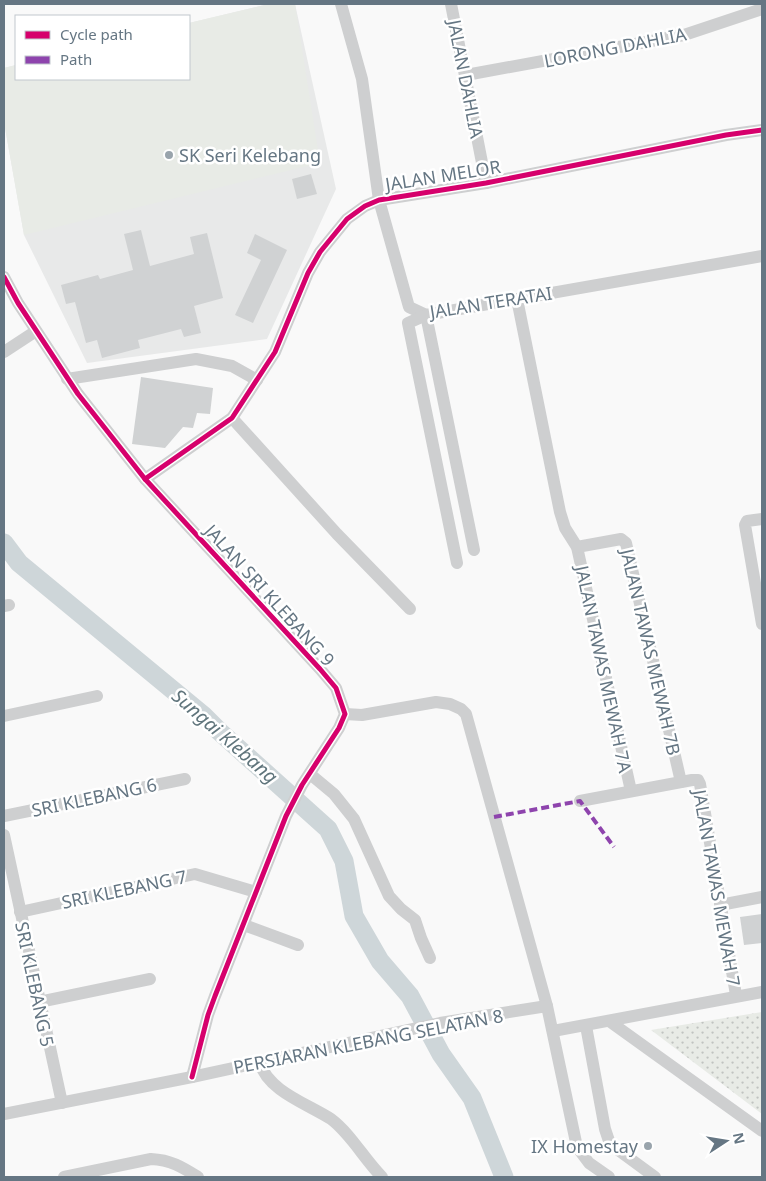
<svg xmlns="http://www.w3.org/2000/svg" width="766" height="1181" viewBox="0 0 766 1181" font-family="'Noto Sans',sans-serif">
<defs>
<pattern id="park-dots" width="8" height="8" patternUnits="userSpaceOnUse" patternTransform="scale(1.25)"><rect width="8" height="8" fill="#e8ebe6"/><path d="M2 2h.1M6 6h.1" fill="none" stroke="#c0c3c0" stroke-width="1.8" stroke-linecap="round"/></pattern>
</defs>
<rect width="100%" height="100%" fill="#f9f9f9"/>
<polygon fill="#e8e9e9" points="269,4 295,4 336,189 267,339 87,363 24,235 4,122 4,68 16,65 16,79 189,79 189,23"/>
<polygon fill="url(#park-dots)" points="762,1012 762,1114 651,1030"/>
<polygon fill="#e8ebe6" points="269,4 295,4 320,163 24,235 4,122 4,68 16,65 16,79 189,79 189,23"/>
<g fill="none" stroke-linecap="round" stroke-linejoin="round">
<polyline stroke="#ced6d9" stroke-width="19" points="4,543 19,563 203,715 220,732 328,829 344,861 354,916 380,961 410,996 441,1054 472,1098 504,1177"/>
</g>
<g fill="#d0d2d3">
<polygon points="311,174 317,194 297,199 292,179"/>
<polygon points="141,230 150,266 194,254 190,237 207,233 223,298 194,306 201,333 184,337 181,329 138,340 140,348 102,358 97,340 86,343 75,302 66,304 61,285 98,275 100,279 133,270 124,234"/>
<polygon points="255,234 287,250 253,323 235,315 261,260 247,253"/>
<polygon points="141,377 213,388 210,414 197,413 193,428 183,427 165,448 132,444"/>
<polygon points="762,914 762,943 744,945 740,917"/>
</g>
<g fill="none" stroke-linecap="round" stroke-linejoin="round">
<g stroke="#cecfd0" stroke-width="12">
<polyline points="341,4 362,79 379,200 409,307 426,315"/>
<polyline points="451,4 486,183"/>
<polyline points="466,75 684,35 762,9"/>
<polyline points="4,277 18,303 78,394 145,479 320,669 336,688 345,714 339,728 302,785 286,816 215,996 208,1015 192,1077"/>
<polyline points="517,299 560,512 565,528 577,547 631,791"/>
<polyline points="426,315 474,550"/>
<polyline points="4,352 36,331"/>
<polyline points="67,379 196,359 232,366 257,380"/>
<polyline points="232,418 337,534 410,609"/>
<polyline points="145,479 232,418 275,352 308,273 320,252 347,219 365,206 379,200 486,183 726,135 762,130"/>
<polyline points="762,519 747,521 745,525 762,624"/>
<polyline points="577,547 621,539 626,543 681,782"/>
<polyline points="457,563 408,323 426,315 762,256"/>
<polyline points="4,606 9,605"/>
<polyline points="345,714 362,715 436,702 450,704 461,709 466,714 547,1006"/>
<polyline points="4,716 97,696"/>
<polyline points="310,774 334,794 354,819 389,896 401,909 415,920 421,938 430,958"/>
<polyline points="580,801 692,780 698,780 700,784 736,995"/>
<polyline points="4,816 185,779"/>
<polyline points="4,835 62,1103"/>
<polyline points="720,905 762,897"/>
<polyline points="20,912 195,874 256,892"/>
<polyline points="244,925 298,945"/>
<polyline points="39,1002 150,979"/>
<polyline points="609,1021 762,1131"/>
<polyline points="586,1026 605,1129 610,1144 655,1177"/>
<polyline points="553,1031 762,992"/>
<path d="M260,1063C268,1091 308,1104 331,1119C351,1134 364,1159 382,1177"/>
<polyline points="4,1114 192,1077 440,1023 547,1006 577,1147 589,1163 609,1177"/>
<path d="M64,1177L151,1159C171,1160 182,1167 198,1177"/>
</g>
<polyline stroke="#8e44ad" stroke-width="4" stroke-dasharray="8 4" stroke-linecap="butt" points="494,817 580,801 614,847"/>
<defs>
<g id="cycleway">
<polyline points="4,277 18,303 78,394 145,479 320,669 336,688 345,714 339,728 302,785 286,816 215,996 208,1015 192,1077"/>
<polyline points="145,479 232,418 275,352 308,273 320,252 347,219 365,206 379,200 486,183 726,135 762,130"/>
</g>
</defs>
<use href="#cycleway" stroke="#fff" stroke-width="8"/>
<use href="#cycleway" stroke="#d6006c" stroke-width="5"/>
</g>
<g fill="#99a4ac" stroke="#fff" stroke-width="2">
<circle cx="169" cy="155" r="5"/>
<circle cx="648" cy="1146" r="5"/>
</g>
<g text-anchor="middle" dominant-baseline="central" stroke-width="5" stroke-linejoin="round" paint-order="stroke">
<g font-size="18" fill="#657683" stroke="#fff">
<text transform="translate(615 47) rotate(-11)">LORONG DAHLIA</text>
<text transform="translate(466 79) rotate(79)">JALAN DAHLIA</text>
<text transform="translate(443 175) rotate(-9)">JALAN MELOR</text>
<text transform="translate(491 302) rotate(-9)">JALAN TERATAI</text>
<text transform="translate(270 595) rotate(48)">JALAN SRI KLEBANG 9</text>
<text transform="translate(651 652) rotate(77)">JALAN TAWAS MEWAH 7B</text>
<text transform="translate(604 669) rotate(78)">JALAN TAWAS MEWAH 7A</text>
<text transform="translate(94 797) rotate(-12)">SRI KLEBANG 6</text>
<text transform="translate(717 888) rotate(80)">JALAN TAWAS MEWAH 7</text>
<text transform="translate(124 889) rotate(-12)">SRI KLEBANG 7</text>
<text transform="translate(35 984) rotate(78)">SRI KLEBANG 5</text>
<text transform="translate(368 1041) rotate(-11)">PERSIARAN KLEBANG SELATAN 8</text>
</g>
<g font-size="18" fill="#657683" stroke="#fff" text-anchor="start">
<text x="179" y="155">SK Seri Kelebang</text>
<text x="638" y="1146" text-anchor="end">IX Homestay</text>
</g>
<g font-size="19" font-style="italic" fill="#60757c" stroke="#fff">
<text transform="translate(225 736) rotate(41)">Sungai Klebang</text>
</g>
</g>
<rect width="766" height="1181" fill="none" stroke="#657683" stroke-width="10"/>
<rect x="15" y="15" width="175" height="65" fill="#ffffff" stroke="#c1c8cd"/>
<rect x="25" y="31" width="25" height="8" fill="#d6006c" stroke="#c1c8cd"/>
<text x="60" y="40" font-size="15" fill="#657683">Cycle path</text>
<rect x="25" y="56" width="25" height="8" fill="#8e44ad" stroke="#c1c8cd"/>
<text x="60" y="65" font-size="15" fill="#657683">Path</text>
<g transform="translate(726 1141) rotate(78)" stroke="#ffffff" stroke-width="4" paint-order="stroke">
<path d="M0-4L9 19L0 12L-9 19Z" fill="#657683"/>
<text y="-8" font-size="14" font-weight="bold" text-anchor="middle" fill="#657683">N</text>
</g>
</svg>
